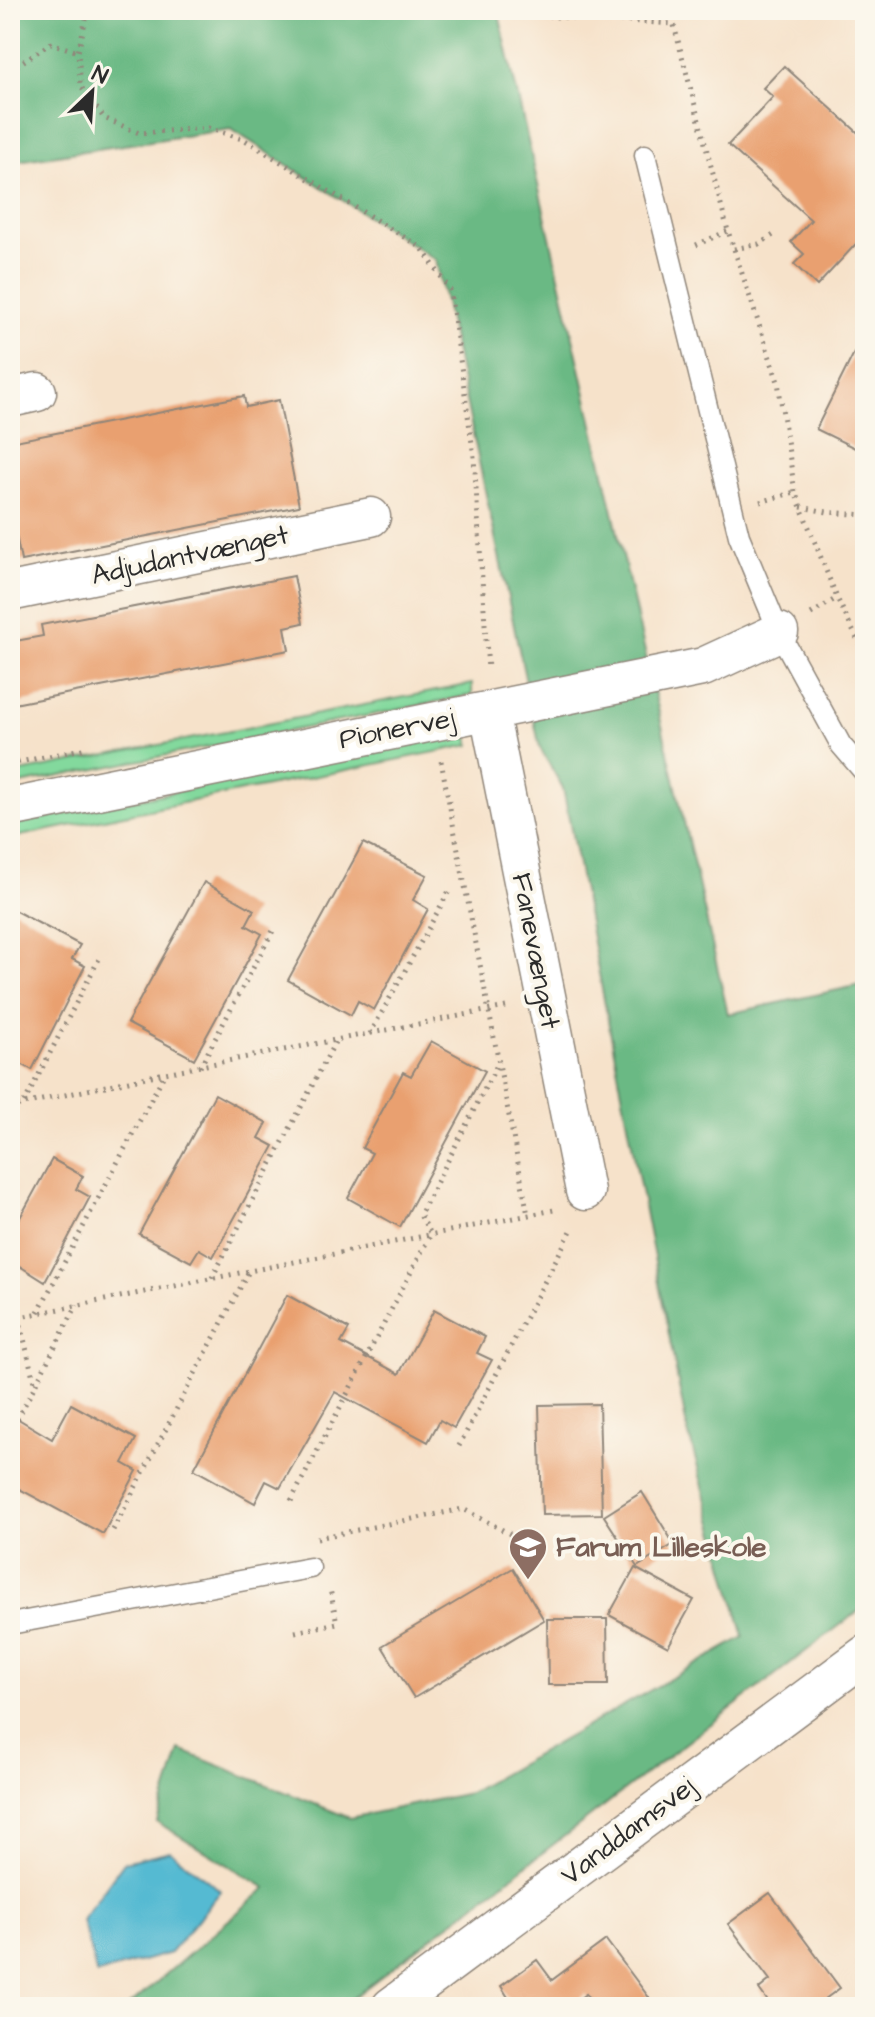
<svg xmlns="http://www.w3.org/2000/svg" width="875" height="2017" viewBox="0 0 875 2017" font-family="'Architects Daughter',sans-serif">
<rect width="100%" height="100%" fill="#fbf7ec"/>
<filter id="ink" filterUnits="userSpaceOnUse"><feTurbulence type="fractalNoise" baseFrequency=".0125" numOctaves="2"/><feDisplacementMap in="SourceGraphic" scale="16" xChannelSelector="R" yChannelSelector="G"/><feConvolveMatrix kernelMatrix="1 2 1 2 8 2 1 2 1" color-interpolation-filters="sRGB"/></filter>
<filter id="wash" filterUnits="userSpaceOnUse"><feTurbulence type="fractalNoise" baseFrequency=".006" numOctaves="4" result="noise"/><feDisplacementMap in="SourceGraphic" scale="32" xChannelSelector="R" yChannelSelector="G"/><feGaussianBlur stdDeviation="1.8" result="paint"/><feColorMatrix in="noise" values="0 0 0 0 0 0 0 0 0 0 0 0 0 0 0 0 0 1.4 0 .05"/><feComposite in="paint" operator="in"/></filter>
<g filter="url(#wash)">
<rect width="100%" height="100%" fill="#f6e2ca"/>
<g fill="#83d99d" stroke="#578264" stroke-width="2">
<polygon points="472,684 472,695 10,786 10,774"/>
<polygon points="467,733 470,745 10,838 10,825"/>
</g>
<polygon fill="#6ab984" stroke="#4a7258" stroke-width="2" points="10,10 498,10 728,1014 865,984 865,1606 341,2007 128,2007 266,1888 157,1822 180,1750 350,1818 469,1793 744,1637 687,1428 563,788 540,748 436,260 231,129 10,162"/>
<polygon fill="#54bad2" stroke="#40727e" stroke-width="2" points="170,1851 221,1891 170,1953 97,1974 82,1920 124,1862"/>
<g id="blocks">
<g fill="#e9a06f">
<polygon points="784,66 865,139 865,234 817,286 794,264 804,254 791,242 811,220 728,145 773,97 763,88"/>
<polygon points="865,331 865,453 816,429"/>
<polygon points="244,396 246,407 279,400 299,506 21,561 10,503 10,442"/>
<polygon points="294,576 303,623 285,627 289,650 14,704 10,684 10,642 43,636 41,625"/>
<polygon points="363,843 427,875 413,900 428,909 374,1010 358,1001 351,1015 288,980"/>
<polygon points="204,882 254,910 246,925 262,934 194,1059 127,1023"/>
<polygon points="10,908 80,945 72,959 85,966 32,1070 10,1058"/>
<polygon points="431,1041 485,1071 400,1227 348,1198 372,1153 362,1148 403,1072 411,1076"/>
<polygon points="215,1094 267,1123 259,1138 274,1146 213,1257 199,1249 191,1262 139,1234"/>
<polygon points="52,1159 83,1176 76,1189 90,1197 45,1282 10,1260 10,1236"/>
<polygon points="287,1295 349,1329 341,1343 399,1374 434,1310 485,1337 477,1353 492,1360 454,1428 440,1420 428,1442 335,1392 280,1488 266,1481 255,1503 194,1469"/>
<polygon points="71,1404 136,1439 123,1463 137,1471 103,1534 10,1484 10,1414 52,1439"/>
<polygon points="599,1404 602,1514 542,1515 539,1405"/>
<polygon points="642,1492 674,1544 637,1567 604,1516"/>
<polygon points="513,1568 544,1620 414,1698 382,1646"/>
<polygon points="635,1568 694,1600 668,1647 609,1615"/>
<polygon points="547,1619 607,1619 608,1685 548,1685"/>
<polygon points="770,1893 840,1988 814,2007 772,2007 759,1989 770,1980 728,1924"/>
<polygon points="606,1940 656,2007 595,2007 586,1994 570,2005 572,2007 514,2007 501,1986 537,1960 552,1980"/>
</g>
</g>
</g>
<g filter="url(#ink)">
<use href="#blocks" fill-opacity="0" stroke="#90867a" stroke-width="2"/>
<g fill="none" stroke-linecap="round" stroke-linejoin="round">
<defs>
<g id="lane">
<polyline points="645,155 739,536 779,632 841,745 865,773"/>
<polyline points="10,1624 310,1568"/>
</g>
<g id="street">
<polyline points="10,398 37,392"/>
<polyline points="10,592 371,517"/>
<polyline points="489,711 585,1191"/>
<polyline points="10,808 703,667 779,632"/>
<polyline points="391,2007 865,1655"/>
</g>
</defs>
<use href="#lane" stroke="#90867a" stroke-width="23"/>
<use href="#street" stroke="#90867a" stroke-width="41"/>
<g stroke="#90867a" stroke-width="5" stroke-dasharray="2 6" stroke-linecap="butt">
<polyline points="88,10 78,52 81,87 104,118 139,133 208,128 245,140 422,248 450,290 474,457 488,670"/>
<polyline points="201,10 242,10"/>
<polyline points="444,10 675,24"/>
<polyline points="670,10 728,231 778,382 795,492 837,598 865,655"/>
<polyline points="10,70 51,43 78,52"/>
<polyline points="696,245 728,231"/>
<polyline points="734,249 759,244 775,234"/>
<polyline points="760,502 795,492"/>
<polyline points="801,507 827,512 865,515"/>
<polyline points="811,614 837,598"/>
<polyline points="441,761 528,1215"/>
<polyline points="10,764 87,748"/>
<polyline points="370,1034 449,891"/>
<polyline points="200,1067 275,927"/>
<polyline points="24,1103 99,959"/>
<polyline points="10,1107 165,1073 511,1006"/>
<polyline points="212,1278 335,1042"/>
<polyline points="38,1312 165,1073"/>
<polyline points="19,1317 35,1386"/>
<polyline points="10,1319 554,1210"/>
<polyline points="10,1433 77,1305"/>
<polyline points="459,1446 573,1227"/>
<polyline points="291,1501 431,1234 420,1215 499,1061"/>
<polyline points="113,1530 249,1271"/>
<polyline points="317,1538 463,1509 531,1545"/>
<polyline points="295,1632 337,1623 330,1589"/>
</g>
<use href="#lane" stroke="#fff" stroke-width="20"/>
<use href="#street" stroke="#fff" stroke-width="38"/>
</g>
</g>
<defs>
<symbol id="school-pin" viewBox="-11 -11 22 30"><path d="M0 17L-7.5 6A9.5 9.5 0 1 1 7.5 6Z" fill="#8d6e63" stroke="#fbf7ec"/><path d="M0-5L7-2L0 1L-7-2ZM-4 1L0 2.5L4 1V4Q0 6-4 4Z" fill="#fff"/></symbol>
</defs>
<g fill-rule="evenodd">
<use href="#school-pin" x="506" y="1525" width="44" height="60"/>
</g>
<g text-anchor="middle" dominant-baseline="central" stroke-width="8" stroke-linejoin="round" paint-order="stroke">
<g font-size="28" fill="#2b2b2b" stroke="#fbf7ec">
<text transform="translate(190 555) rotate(-12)">Adjudantvænget</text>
<text transform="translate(397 729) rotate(-11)">Pionervej</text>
<text transform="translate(536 951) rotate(79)">Fanevænget</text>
<text transform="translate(628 1831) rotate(-37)">Vanddamsvej</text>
</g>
<g font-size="28" font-weight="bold" fill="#785e54" stroke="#fbf7ec" text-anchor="start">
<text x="556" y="1547">Farum Lilleskole</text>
</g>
</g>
<rect width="875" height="2017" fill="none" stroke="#fbf7ec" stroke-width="40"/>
<g transform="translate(92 92) rotate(25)" stroke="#fbf7ec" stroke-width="6" paint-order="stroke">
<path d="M0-6L14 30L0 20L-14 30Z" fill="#2b2b2b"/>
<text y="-12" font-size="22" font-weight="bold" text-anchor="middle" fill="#2b2b2b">N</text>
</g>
</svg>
